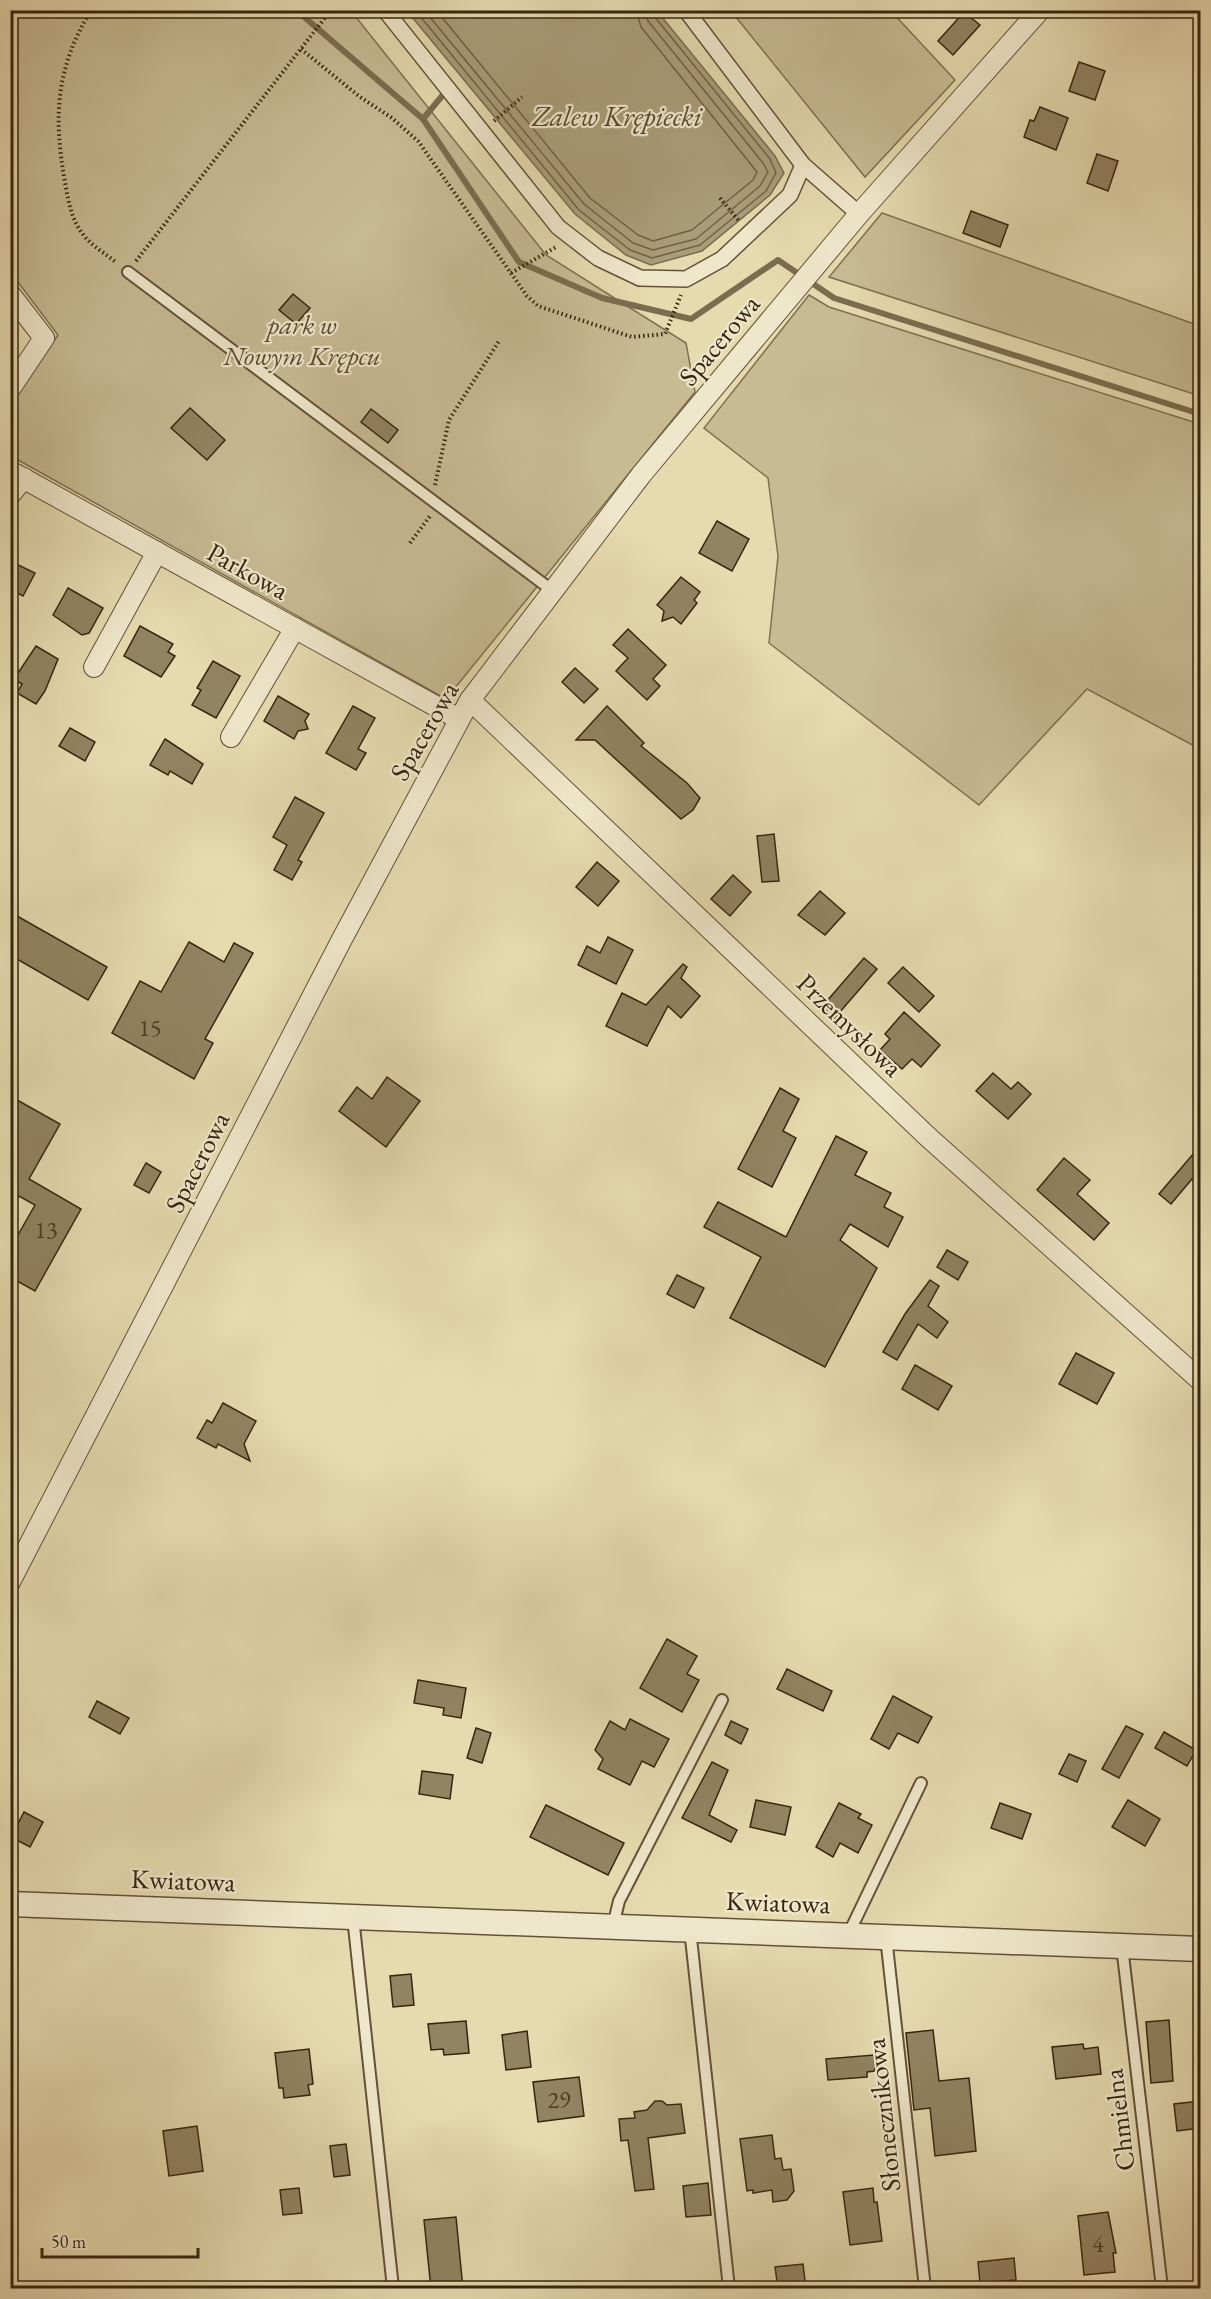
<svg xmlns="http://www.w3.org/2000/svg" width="1211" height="2299" viewBox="0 0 1211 2299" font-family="'EB Garamond',serif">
<rect width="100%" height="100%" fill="#e6daaf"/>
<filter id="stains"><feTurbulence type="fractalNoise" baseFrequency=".00333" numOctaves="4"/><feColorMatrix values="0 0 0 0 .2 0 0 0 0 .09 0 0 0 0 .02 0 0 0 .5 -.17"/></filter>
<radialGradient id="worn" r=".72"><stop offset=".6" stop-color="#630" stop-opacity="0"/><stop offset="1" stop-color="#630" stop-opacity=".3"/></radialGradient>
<g fill="#c8bb94" stroke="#807052" stroke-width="1.5">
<polygon points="11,11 351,11 546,255 686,343 695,392 446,699 11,456 11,404 58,335 11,273"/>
<polygon points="731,11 891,11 955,80 865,177"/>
<polygon points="882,213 1200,326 1200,396 829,277"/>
<polygon points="809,295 829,307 1200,424 1200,749 1087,689 979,805 769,643 778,556 768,478 704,428"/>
</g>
<polygon fill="#aa9c79" stroke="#7c6c4f" stroke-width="1.5" points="407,11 657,11 775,156 784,173 770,195 702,251 651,265 626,255 575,214"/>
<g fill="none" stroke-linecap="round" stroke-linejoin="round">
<g stroke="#706044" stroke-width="1.5">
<polyline points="415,10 579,210 630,250 652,258 700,245 766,191 776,173 770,159 654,16 653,10"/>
<polyline points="424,10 584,204 633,243 653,250 696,239 760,186 768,172 763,163 648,21 645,10"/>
<polyline points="436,10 590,198 638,235 653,241 692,230 753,180 757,172 641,27 636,10"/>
</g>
<g stroke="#7c6c4f" stroke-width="6">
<polyline points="296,10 423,119 519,262 602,298 691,319 778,260 834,298 1200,414"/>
<polyline points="423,119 442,96"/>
</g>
</g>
<g fill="#928362" stroke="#37250f" stroke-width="1.5">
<polygon points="964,12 980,25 953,55 938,41"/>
<polygon points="1079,62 1105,71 1095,100 1069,91"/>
<polygon points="1040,107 1068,118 1056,150 1024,137 1030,120 1034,121"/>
<polygon points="1097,154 1118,161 1108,191 1087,183"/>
<polygon points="971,211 1008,225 1000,247 963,233"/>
<polygon points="293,294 310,308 296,324 279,310"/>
<polygon points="190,408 225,440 207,460 171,428"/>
<polygon points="371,409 398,430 388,443 361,422"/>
<polygon points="717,521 749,539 732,571 699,553"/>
<polygon points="10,561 35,573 23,596 10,589"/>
<polygon points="681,577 700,592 694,600 697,603 681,624 673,617 662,621 664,611 657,605"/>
<polygon points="68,588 103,608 89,633 82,635 53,615"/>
<polygon points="140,626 173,644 168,652 175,656 161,677 124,656"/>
<polygon points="628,629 666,665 653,679 660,686 647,700 616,671 628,658 613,645"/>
<polygon points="36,646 58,659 45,691 36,704 17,693 22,684 14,679"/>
<polygon points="213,661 240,676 216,718 192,705 201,690 197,688"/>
<polygon points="575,668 598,689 584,703 562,682"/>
<polygon points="278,696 309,714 305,721 308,729 298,731 294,739 264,721"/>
<polygon points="353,706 375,718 358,749 366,753 356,770 326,753"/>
<polygon points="607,706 644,743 641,746 687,783 700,798 693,810 681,819 595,740 576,740"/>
<polygon points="70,728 95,742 85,761 59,746"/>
<polygon points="165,739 203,764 192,784 170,771 168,775 150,765"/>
<polygon points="295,797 324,813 298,860 302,862 292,880 274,870 287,845 273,837"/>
<polygon points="774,834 779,881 762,882 757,836"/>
<polygon points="597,862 619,881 598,906 576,887"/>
<polygon points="733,875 751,892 730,916 711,899"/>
<polygon points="820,891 845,913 825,935 798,915"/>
<polygon points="10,912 107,967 88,1000 10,955"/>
<polygon points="608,937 633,950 616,984 578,965 587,946 600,953"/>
<polygon points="189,942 224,962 234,943 253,953 205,1039 213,1043 194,1079 112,1033 140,981 161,992"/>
<polygon points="864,958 877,969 833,1020 820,1009"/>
<polygon points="683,964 687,967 681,978 700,996 681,1018 668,1006 647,1046 606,1026 622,993 646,1005"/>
<polygon points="903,967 934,996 919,1012 888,983"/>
<polygon points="904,1012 940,1045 921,1067 912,1059 902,1069 880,1050 890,1039 885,1034"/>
<polygon points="993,1073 1011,1089 1018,1082 1031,1094 1008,1119 976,1091"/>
<polygon points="387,1077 420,1101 386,1147 339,1111 357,1087 372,1099"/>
<polygon points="780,1088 799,1099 783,1131 796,1138 772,1187 738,1169"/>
<polygon points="10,1096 60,1124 29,1179 81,1209 35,1291 10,1277 10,1249 35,1205 19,1196 10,1211"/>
<polygon points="836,1136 867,1152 855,1175 891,1193 884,1207 903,1217 888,1247 850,1224 840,1240 877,1268 825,1367 730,1318 761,1257 704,1227 718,1202 786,1237"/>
<polygon points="1200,1146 1200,1188 1192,1179 1171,1204 1159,1194"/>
<polygon points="1064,1158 1090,1180 1077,1194 1109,1223 1094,1240 1037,1190"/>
<polygon points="146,1163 161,1172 149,1193 134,1185"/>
<polygon points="947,1250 968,1262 958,1280 937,1267"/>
<polygon points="677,1275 704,1288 694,1308 667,1294"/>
<polygon points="930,1280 939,1286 928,1306 948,1322 937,1338 918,1324 897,1360 883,1352 905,1314"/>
<polygon points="1076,1353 1114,1373 1097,1404 1059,1384"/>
<polygon points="915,1365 952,1386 938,1410 902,1389"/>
<polygon points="223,1403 256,1421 244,1444 250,1461 218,1444 216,1448 197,1438 207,1420 212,1423"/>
<polygon points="667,1639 697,1656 687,1674 699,1680 682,1712 640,1688"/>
<polygon points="787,1669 832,1691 823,1711 777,1689"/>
<polygon points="418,1680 466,1688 461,1718 443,1715 444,1708 414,1703"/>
<polygon points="893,1696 932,1717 918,1743 898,1733 889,1749 871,1739"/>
<polygon points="97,1701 129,1718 120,1734 89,1717"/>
<polygon points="630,1719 669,1739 654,1767 642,1761 630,1785 598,1769 603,1759 595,1750 610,1721 625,1730"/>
<polygon points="731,1721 748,1729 741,1744 725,1735"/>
<polygon points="1126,1726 1143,1734 1119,1778 1102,1769"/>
<polygon points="476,1728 491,1733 482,1763 467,1758"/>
<polygon points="1164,1732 1196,1750 1187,1766 1155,1748"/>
<polygon points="1069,1754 1086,1761 1077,1782 1059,1774"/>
<polygon points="712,1762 728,1770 709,1815 737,1830 731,1842 682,1818"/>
<polygon points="422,1771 453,1775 450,1799 419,1794"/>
<polygon points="756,1800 791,1807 785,1835 750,1827"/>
<polygon points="1128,1800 1160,1819 1145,1846 1112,1827"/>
<polygon points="839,1803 861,1814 858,1818 872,1825 858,1853 840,1843 833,1857 816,1847"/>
<polygon points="1000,1803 1031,1814 1022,1839 991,1828"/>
<polygon points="546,1805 624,1843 608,1875 530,1837"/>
<polygon points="24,1812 43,1822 30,1847 11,1837"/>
<polygon points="411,1974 414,2005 393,2007 390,1976"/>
<polygon points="1169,2020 1173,2081 1151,2083 1146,2022"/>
<polygon points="466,2021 469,2053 444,2055 443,2049 431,2050 428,2024"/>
<polygon points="933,2030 939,2081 969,2078 976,2151 935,2156 930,2108 914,2110 906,2033"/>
<polygon points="527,2031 531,2067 506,2070 502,2035"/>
<polygon points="1083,2044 1084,2049 1098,2047 1101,2074 1056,2079 1052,2047"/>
<polygon points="309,2049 313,2084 308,2085 310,2095 284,2098 283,2088 279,2088 275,2053"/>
<polygon points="874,2055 875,2071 867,2072 867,2077 828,2080 826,2059"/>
<polygon points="579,2077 584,2116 538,2122 533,2082"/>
<polygon points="655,2101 662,2101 667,2105 681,2104 685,2133 648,2138 654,2189 635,2191 628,2140 621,2141 619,2119 635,2118 634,2112 647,2110"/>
<polygon points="1200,2101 1200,2128 1177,2131 1174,2104"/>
<polygon points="197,2126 203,2171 169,2176 163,2131"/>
<polygon points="772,2135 775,2159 781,2158 783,2170 791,2169 794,2191 787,2200 773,2202 772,2190 753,2193 753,2190 747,2191 740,2139"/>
<polygon points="346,2144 350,2175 334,2177 330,2146"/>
<polygon points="708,2183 711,2215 686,2217 683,2186"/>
<polygon points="299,2188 302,2213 283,2215 280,2190"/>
<polygon points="873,2188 874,2202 877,2202 882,2241 850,2245 843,2192"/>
<polygon points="1108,2212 1116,2253 1113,2253 1115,2272 1084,2275 1078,2216"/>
<polygon points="456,2217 463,2289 431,2289 424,2220"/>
<polygon points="1014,2258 1016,2280 980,2283 978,2262"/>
<polygon points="803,2264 806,2289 778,2289 775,2267"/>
</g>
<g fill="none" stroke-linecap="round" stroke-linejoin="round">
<defs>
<g id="service">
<polyline points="128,272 553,591"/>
<polyline points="353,1917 393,2288"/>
<polyline points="613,1926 619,1901 722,1700"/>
<polyline points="690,1929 729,2288"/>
<polyline points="848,1935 921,1783"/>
<polyline points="886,1937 925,2288"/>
<polyline points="1122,1946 1162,2288"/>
</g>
<g id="pedestrian">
<polyline points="385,10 558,227 598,258 640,278 686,279 722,259 790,195 803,165"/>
<polyline points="686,10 803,165 859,214"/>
</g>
<g id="minor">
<polyline points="10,294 44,338 10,389"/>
<polyline points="10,471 459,719"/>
<polyline points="10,495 24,478"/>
<polyline points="94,667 157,552"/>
<polyline points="470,700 928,1137 1200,1380"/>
<polyline points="231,737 295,628"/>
<polyline points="10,1582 341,941 470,700 641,475 859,214 1040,10"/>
</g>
<polyline id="tertiary" points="10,1904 1200,1949"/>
</defs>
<use href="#service" stroke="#635237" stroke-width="14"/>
<use href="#pedestrian" stroke="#635237" stroke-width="18"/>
<use href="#minor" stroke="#635237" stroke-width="22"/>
<use href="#tertiary" stroke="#635237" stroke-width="27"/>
<g stroke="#37250f" stroke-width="4" stroke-dasharray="1.5 3" stroke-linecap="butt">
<path d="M91,10C56,68 53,116 65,182C68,200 71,218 82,233C90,245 106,254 117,263"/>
<polyline points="301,49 360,97 392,118 418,141 527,296 538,306 632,337 665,334 681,295"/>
<polyline points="494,121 522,97"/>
<polyline points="720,198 739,221"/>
<polyline points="136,261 331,10"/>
<polyline points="511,273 556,247"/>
<polyline points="435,485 449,420 499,341"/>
<polyline points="410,543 430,516"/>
</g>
<use href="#service" stroke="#efe7cb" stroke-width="10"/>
<use href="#pedestrian" stroke="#efe7cb" stroke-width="15"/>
<use href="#minor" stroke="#efe7cb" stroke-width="20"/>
<use href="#tertiary" stroke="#efe7cb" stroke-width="24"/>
</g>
<g text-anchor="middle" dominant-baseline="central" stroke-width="4.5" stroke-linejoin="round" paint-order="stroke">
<g font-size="24" fill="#4e3c24">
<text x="150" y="1027">15</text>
<text x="46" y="1229">13</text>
<text x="559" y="2099">29</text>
<text x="1098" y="2243">4</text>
</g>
<g font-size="27" font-style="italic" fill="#5b4a30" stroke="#efe7cb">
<text x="302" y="324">park w<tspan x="302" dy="31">Nowym Krępcu</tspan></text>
</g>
<g font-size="27" fill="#37250f" stroke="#efe7cb">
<text transform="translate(719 340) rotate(-50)">Spacerowa</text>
<text transform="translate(248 571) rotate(29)">Parkowa</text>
<text transform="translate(424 731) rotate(-60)">Spacerowa</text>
<text transform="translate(850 1025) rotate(44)">Przemysłowa</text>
<text transform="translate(197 1162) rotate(-63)">Spacerowa</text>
<text transform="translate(183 1880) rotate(2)">Kwiatowa</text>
<text transform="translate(778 1902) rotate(2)">Kwiatowa</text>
<text transform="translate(883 2115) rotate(-96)">Słonecznikowa</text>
<text transform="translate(1119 2120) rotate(-97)">Chmielna</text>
</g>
<g font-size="28" font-style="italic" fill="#5a492f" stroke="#efe7cb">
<text x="617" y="116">Zalew Krępiecki</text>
</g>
</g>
<rect width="1211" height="2299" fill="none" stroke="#e6daaf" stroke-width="36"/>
<rect x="12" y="12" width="1187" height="2275" fill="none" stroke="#37250f" stroke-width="3"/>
<rect x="18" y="18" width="1175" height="2263" fill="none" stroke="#37250f" stroke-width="1.5"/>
<path d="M42 2248v9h156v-9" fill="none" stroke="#37250f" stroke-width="3"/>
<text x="51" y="2248" font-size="18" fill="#37250f" stroke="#efe7cb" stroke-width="4.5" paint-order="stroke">50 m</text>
<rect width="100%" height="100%" filter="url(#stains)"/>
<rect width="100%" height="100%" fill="url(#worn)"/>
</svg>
